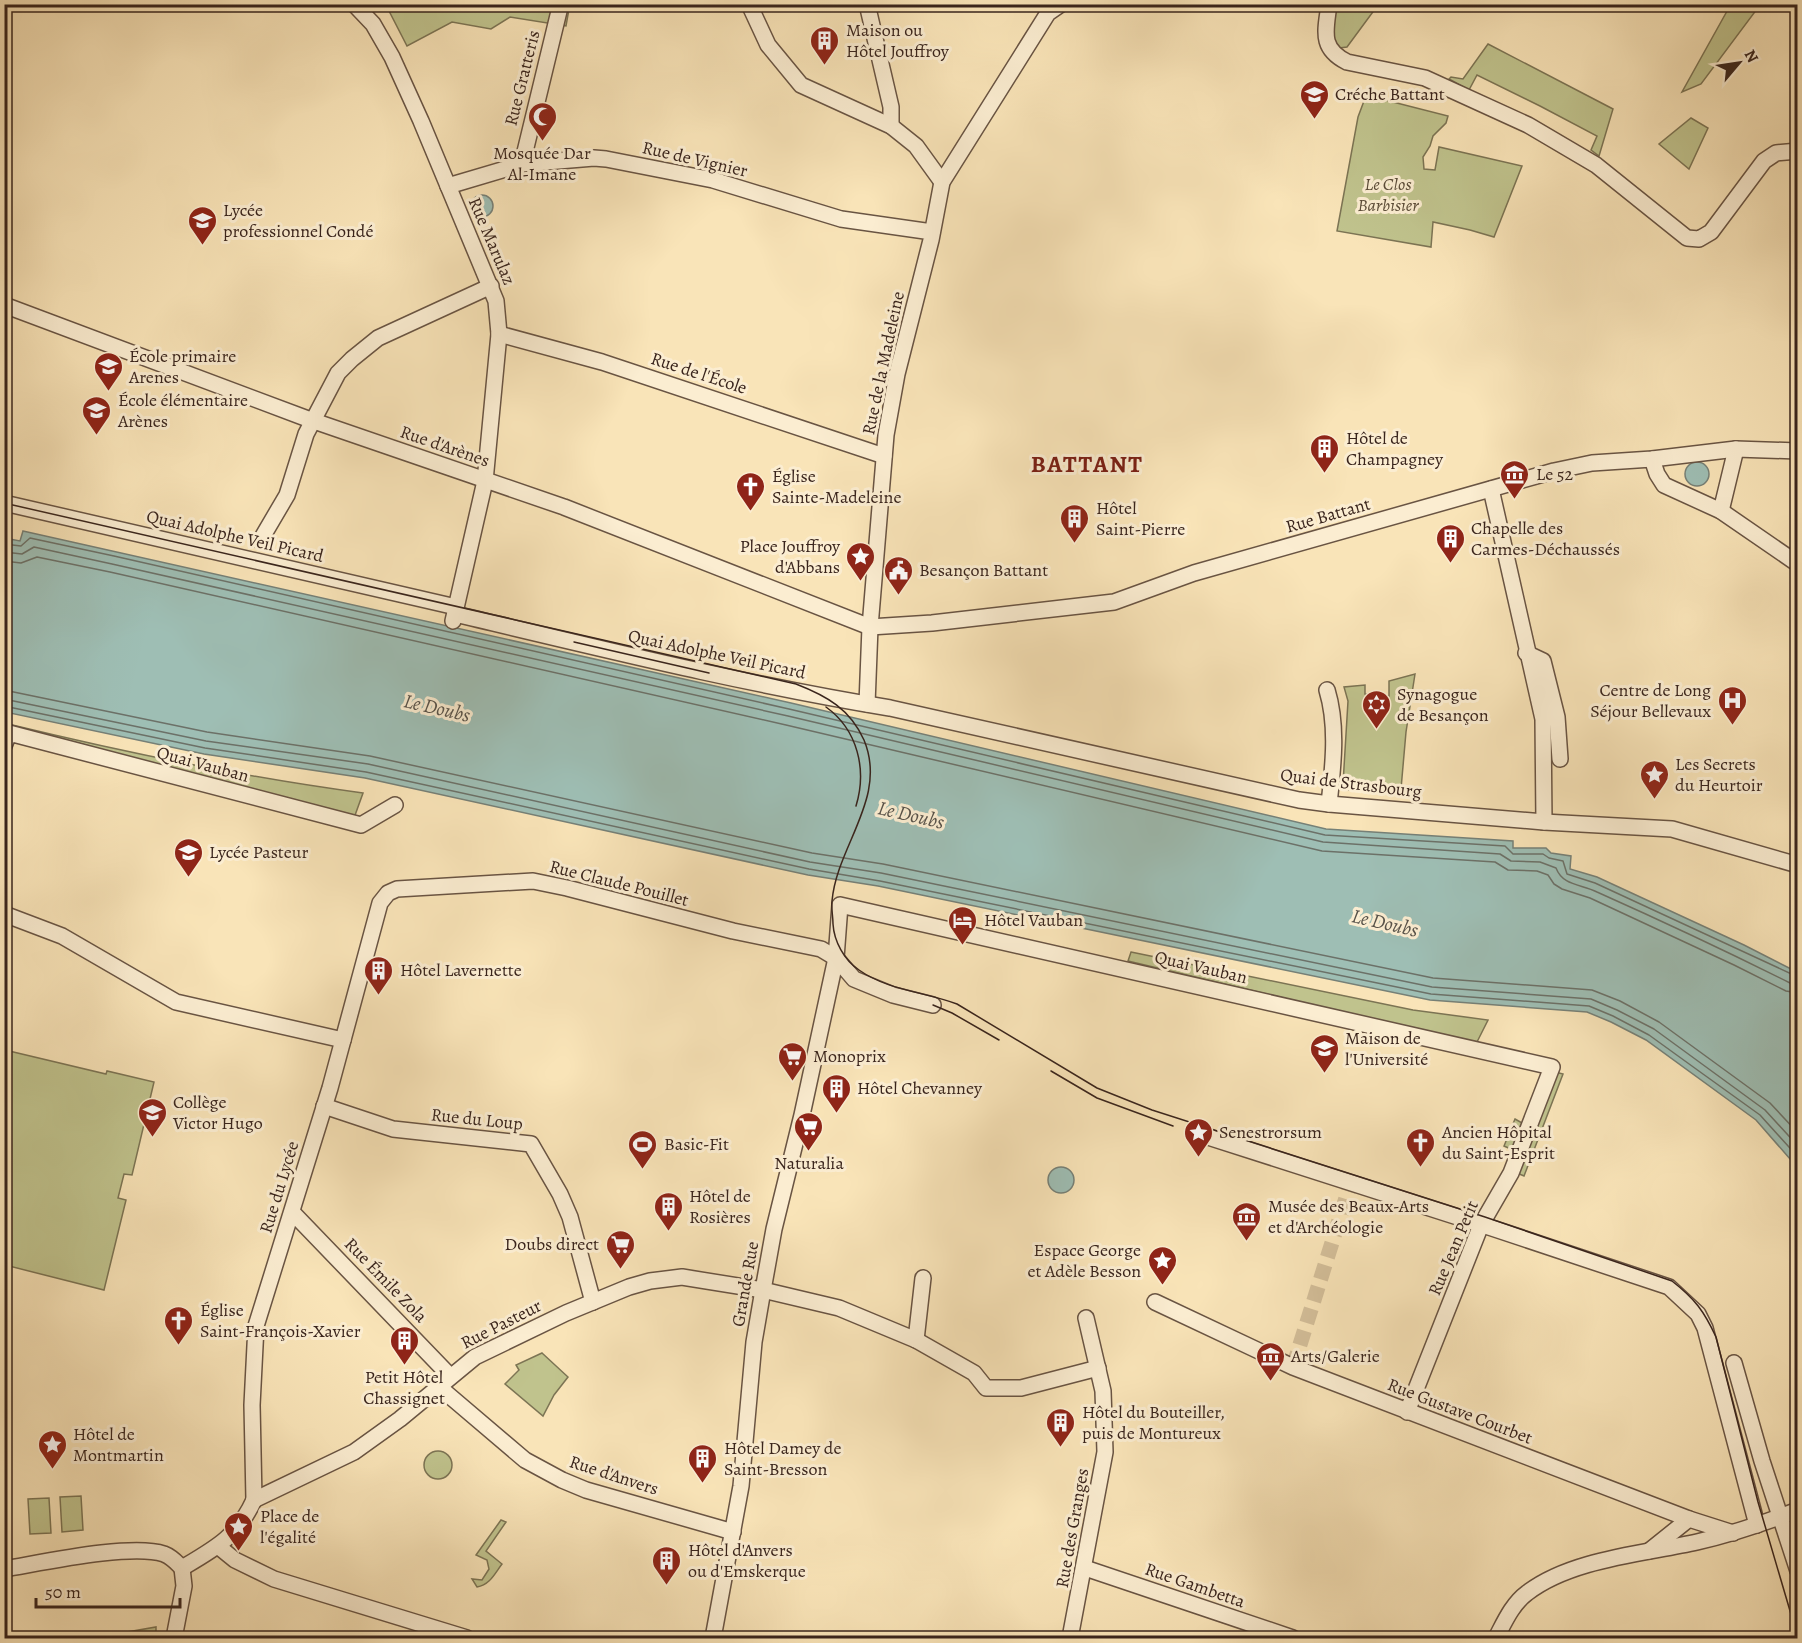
<svg xmlns="http://www.w3.org/2000/svg" width="1802" height="1643" viewBox="0 0 1802 1643" font-family="Alegreya,serif">
<rect width="100%" height="100%" fill="#f9e4b8"/>
<filter id="stains"><feTurbulence type="fractalNoise" baseFrequency=".00333" numOctaves="4"/><feColorMatrix values="0 0 0 0 .2 0 0 0 0 .09 0 0 0 0 .02 0 0 0 .5 -.17"/></filter>
<radialGradient id="worn" r=".72"><stop offset=".6" stop-color="#630" stop-opacity="0"/><stop offset="1" stop-color="#630" stop-opacity=".3"/></radialGradient>
<g fill="#c0c38d" stroke="#7c7454" stroke-width="1.5">
<polygon points="388,4 595,5 594,11 569,9 566,26 510,17 491,29 452,22 407,46 386,5"/>
<polygon points="1731,4 1760,5 1701,84 1682,92"/>
<polygon points="1335,5 1378,5 1347,47 1339,48 1332,38"/>
<polygon points="1488,44 1613,109 1599,156 1591,150 1597,136 1540,106 1477,75 1469,90 1449,79 1451,77 1463,79"/>
<polygon points="1385,100 1448,116 1446,123 1433,136 1430,146 1423,157 1424,169 1435,170 1439,147 1522,166 1494,237 1470,230 1433,222 1431,247 1337,231 1358,117 1364,101"/>
<polygon points="1691,118 1708,128 1689,169 1659,144"/>
<polygon points="1415,674 1406,732 1401,789 1393,794 1348,790 1343,784 1348,701 1344,687 1365,685 1365,694 1389,696 1389,681"/>
<path d="M4,723C123,752 242,777 363,793L354,818Z"/>
<polygon points="1131,952 1413,1010 1488,1020 1476,1044 1128,961"/>
<polygon points="5,1050 106,1074 107,1071 154,1082 132,1175 124,1174 118,1198 126,1200 104,1290 5,1265"/>
<polygon points="1555,1072 1563,1074 1524,1176 1517,1173"/>
<polygon points="1515,1119 1524,1124 1513,1150 1504,1146"/>
<polygon points="542,1353 568,1377 554,1395 543,1416 505,1384 519,1370 516,1365"/>
<circle cx="438" cy="1465" r="14"/>
<polygon points="81,1496 83,1530 62,1532 60,1497"/>
<polygon points="49,1498 51,1533 30,1534 28,1499"/>
<path d="M501,1520L506,1522L486,1551L502,1564C495,1573 490,1585 477,1587L472,1579L482,1580L489,1569L487,1560L476,1555Z"/>
<polygon points="156,1627 156,1638 93,1638"/>
</g>
<g fill="#9ebeb4" stroke="#768077" stroke-width="1.5">
<circle cx="482" cy="206" r="11"/>
<circle cx="1697" cy="474" r="12"/>
<polygon points="23,531 791,703 1326,829 1513,841 1513,848 1546,848 1551,853 1571,856 1570,869 1597,877 1744,945 1797,972 1797,1167 1756,1120 1646,1040 1611,1022 1587,1012 1430,1000 878,886 808,875 365,778 204,754 5,712 4,538 20,541"/>
<circle cx="1061" cy="1180" r="13"/>
</g>
<g fill="none" stroke-linecap="round" stroke-linejoin="round">
<g stroke="#6c7168" stroke-width="1.5">
<polyline points="4,544 21,546 30,538 114,556 789,709 1325,835 1505,846 1513,854 1543,854 1549,858 1563,861 1567,874 1595,883 1798,977"/>
<path d="M4,552L22,554L34,547L112,564L788,716L1323,842L1500,854L1511,861L1540,862L1556,868C1563,886 1581,884 1597,892C1662,921 1726,951 1790,983L1798,984"/>
<polyline points="4,561 21,563 37,557 110,572 786,725 1322,851 1495,862 1508,870 1537,871 1548,875 1554,884 1562,889 1590,898 1734,965 1786,991 1798,993"/>
<polyline points="4,690 207,732 370,756 812,853 883,864 1433,978 1592,990 1620,1001 1659,1022 1770,1103 1798,1133"/>
<polyline points="4,699 206,741 368,764 810,862 881,873 1432,987 1591,999 1617,1010 1654,1029 1765,1110 1798,1146"/>
<polyline points="4,706 205,748 366,772 809,869 880,881 1431,994 1589,1006 1613,1016 1649,1035 1703,1074 1760,1115 1798,1157"/>
</g>
<polyline stroke="#d3be99" stroke-width="15" stroke-dasharray="15 8" stroke-linecap="butt" points="1293,1367 1351,1182"/>
<defs>
<g id="minor">
<polyline points="354,4 373,24 392,57 421,121 496,301 499,334 485,481 453,621"/>
<polyline points="749,4 768,45 801,85 891,126 916,146 942,182"/>
<polyline points="867,4 891,107 891,126"/>
<path d="M1329,4C1326,30 1319,48 1347,62L1425,78L1528,125L1596,165L1687,238L1699,239L1711,232L1764,161L1776,153L1798,151"/>
<polyline points="522,164 560,7 554,4"/>
<polyline points="448,186 522,164 594,158 606,159 713,180 841,219 932,232"/>
<polyline points="4,305 308,419 564,507 870,627 932,623 1114,602 1194,573 1554,471 1592,463 1652,459 1736,449 1798,451"/>
<polyline points="499,334 602,362 884,456"/>
<polyline points="1652,459 1657,474 1664,485 1721,511 1798,564"/>
<polyline points="1491,489 1543,719 1544,822"/>
<polyline points="4,503 456,607"/>
<polyline points="1721,511 1736,449"/>
<polyline points="260,541 287,495 306,434 338,373 352,359 378,338 491,286"/>
<path d="M455,614C599,648 743,684 890,708L1299,800L1329,804L1544,822L1672,829L1798,865"/>
<polyline points="1526,653 1543,661 1557,717 1560,759"/>
<path d="M1327,690C1338,726 1333,767 1329,804"/>
<polyline points="867,704 870,627 886,435 897,374 931,240 942,182 1048,13 1061,4"/>
<polyline points="4,746 9,733 361,825 395,805"/>
<polyline points="4,914 62,936 176,1002 343,1040"/>
<polyline points="324,1106 393,1129 531,1144 560,1194 570,1217 593,1302"/>
<polyline points="1205,1136 1492,1228 1669,1287 1698,1314 1705,1328 1757,1525"/>
<polyline points="293,1213 450,1376"/>
<polyline points="1155,1302 1293,1367 1689,1519 1733,1533"/>
<polyline points="916,1340 923,1278"/>
<polyline points="1734,1363 1762,1461 1798,1571"/>
<polyline points="438,1386 525,1460 562,1480 586,1490 733,1532"/>
<polyline points="254,1500 252,1405 256,1326 330,1088 380,903 388,893 397,889 533,881 567,888 733,931 821,949 836,958 854,979 893,995 933,1005"/>
<polyline points="254,1500 354,1452 400,1419 475,1357 566,1313 629,1287 650,1281 682,1277 763,1290 839,1308 916,1340 974,1373 986,1388 1021,1388 1098,1368"/>
<polyline points="219,1547 235,1560 274,1579 467,1638"/>
<polyline points="1649,1551 1689,1519"/>
<path d="M182,1568C216,1548 237,1537 254,1500"/>
<polyline points="1085,1568 1293,1638"/>
<path d="M4,1569C41,1563 131,1543 164,1554C172,1557 176,1562 182,1568"/>
<polyline points="174,1638 184,1586 182,1568"/>
<polyline points="713,1638 741,1486 754,1342 763,1290 774,1229 802,1115 836,958 840,905 1552,1067 1511,1173 1481,1225 1407,1412"/>
<polyline points="1070,1638 1105,1452 1103,1391 1086,1318"/>
<path d="M1496,1638C1504,1623 1512,1604 1527,1593C1571,1559 1643,1554 1697,1542C1732,1534 1764,1523 1798,1510"/>
</g>
</defs>
<use href="#minor" stroke="#695443" stroke-width="18"/>
<use href="#minor" stroke="#fbedd1" stroke-width="15"/>
<g stroke="#39241c" stroke-width="1.5">
<path d="M4,503L796,684C827,696 850,709 864,740C888,798 837,845 832,901C831,908 833,916 833,924C834,941 844,960 859,970C887,990 925,992 957,1004L1097,1088L1152,1110L1485,1217L1672,1281C1695,1299 1704,1311 1716,1337L1758,1502L1798,1638"/>
<polyline points="574,642 709,673"/>
<path d="M826,707C858,730 867,770 856,806"/>
<polyline points="933,1005 952,1013 999,1040"/>
<polyline points="1051,1071 1097,1098 1173,1126"/>
</g>
</g>
<defs>
<symbol id="building-pin" viewBox="-11 -11 22 30"><path d="M0 17L-7.5 6A9.5 9.5 0 1 1 7.5 6Z" fill="#8f2418" stroke="#fbedd1"/><path d="M-4-6H4V6H1V3H-1V6H-4ZM-2.5-4.3h1.7v1.8h-1.7ZM.8-4.3h1.7v1.8H.8ZM-2.5-1h1.7V.8h-1.7ZM.8-1h1.7V.8H.8Z" fill="#fff"/></symbol>
<symbol id="school-pin" viewBox="-11 -11 22 30"><path d="M0 17L-7.5 6A9.5 9.5 0 1 1 7.5 6Z" fill="#8f2418" stroke="#fbedd1"/><path d="M0-5L7-2L0 1L-7-2ZM-4 1L0 2.5L4 1V4Q0 6-4 4Z" fill="#fff"/></symbol>
<symbol id="mosque-pin" viewBox="-11 -11 22 30"><path d="M0 17L-7.5 6A9.5 9.5 0 1 1 7.5 6Z" fill="#8f2418" stroke="#fbedd1"/><path d="M3.5-4.9A6 6 0 1 0 3.5 4.9A5 5 0 1 1 3.5-4.9Z" fill="#fff"/></symbol>
<symbol id="museum-pin" viewBox="-11 -11 22 30"><path d="M0 17L-7.5 6A9.5 9.5 0 1 1 7.5 6Z" fill="#8f2418" stroke="#fbedd1"/><path d="M0-6L6-3V-2H-6V-3ZM-5-1h2V3h-2ZM-1-1h2V3h-2ZM3-1h2V3H3ZM-6 4H6V6H-6Z" fill="#fff"/></symbol>
<symbol id="church-pin" viewBox="-11 -11 22 30"><path d="M0 17L-7.5 6A9.5 9.5 0 1 1 7.5 6Z" fill="#8f2418" stroke="#fbedd1"/><path d="M-1.2-6h2.4v3.5h3.3v2.4h-3.3V6h-2.4V-.1h-3.3v-2.4h3.3Z" fill="#fff"/></symbol>
<symbol id="sight-pin" viewBox="-11 -11 22 30"><path d="M0 17L-7.5 6A9.5 9.5 0 1 1 7.5 6Z" fill="#8f2418" stroke="#fbedd1"/><path d="M0-6L1.8-2.2L6-1.7L2.9 1.2L3.7 5.4L0 3.3L-3.7 5.4L-2.9 1.2L-6-1.7L-1.8-2.2Z" fill="#fff"/></symbol>
<symbol id="civic-pin" viewBox="-11 -11 22 30"><path d="M0 17L-7.5 6A9.5 9.5 0 1 1 7.5 6Z" fill="#8f2418" stroke="#fbedd1"/><path d="M-.6-6.5H3V-4.5H.6V-3L4-1V1h2V6H-6V1h2V-1L-.6-3ZM-1.2 2.5V6h2.4V2.5Z" fill="#fff"/></symbol>
<symbol id="hospital-pin" viewBox="-11 -11 22 30"><path d="M0 17L-7.5 6A9.5 9.5 0 1 1 7.5 6Z" fill="#8f2418" stroke="#fbedd1"/><path d="M-5-5h3v3.5h4V-5h3V5h-3V1.5h-4V5h-3Z" fill="#fff"/></symbol>
<symbol id="synagogue-pin" viewBox="-11 -11 22 30"><path d="M0 17L-7.5 6A9.5 9.5 0 1 1 7.5 6Z" fill="#8f2418" stroke="#fbedd1"/><path d="M0-6.5L5.6 3.2H-5.6ZM0 6.5L5.6-3.2H-5.6Z" fill="#fff"/></symbol>
<symbol id="hotel-pin" viewBox="-11 -11 22 30"><path d="M0 17L-7.5 6A9.5 9.5 0 1 1 7.5 6Z" fill="#8f2418" stroke="#fbedd1"/><path d="M-6-4.5h1.5V1H6V5H4.5V3h-9V5H-6ZM-4 0a1.8 1.8 0 1 1 3.6 0ZM.5 0V-2.5h3Q6-2.5 6 0Z" fill="#fff"/></symbol>
<symbol id="university-pin" viewBox="-11 -11 22 30"><path d="M0 17L-7.5 6A9.5 9.5 0 1 1 7.5 6Z" fill="#8f2418" stroke="#fbedd1"/><path d="M0-5L7-2L0 1L-7-2ZM-4 1L0 2.5L4 1V4Q0 6-4 4Z" fill="#fff"/></symbol>
<symbol id="supermarket-pin" viewBox="-11 -11 22 30"><path d="M0 17L-7.5 6A9.5 9.5 0 1 1 7.5 6Z" fill="#8f2418" stroke="#fbedd1"/><path d="M-6-5.5h2.5l.6 2H6L4.5 2H-2.5L-4.4-4H-6ZM-1.5 3.2a1.3 1.3 0 1 0 .1 0ZM3 3.2a1.3 1.3 0 1 0 .1 0Z" fill="#fff"/></symbol>
<symbol id="stadium-pin" viewBox="-11 -11 22 30"><path d="M0 17L-7.5 6A9.5 9.5 0 1 1 7.5 6Z" fill="#8f2418" stroke="#fbedd1"/><path d="M0-5a6.5 5 0 1 0 0 10a6.5 5 0 1 0 0-10ZM-3.5-1.8h7v3.6h-7Z" fill="#fff"/></symbol>
</defs>
<g fill-rule="evenodd">
<use href="#building-pin" x="808" y="24" width="33" height="45"/>
<use href="#school-pin" x="1298" y="78" width="33" height="45"/>
<use href="#mosque-pin" x="526" y="100" width="33" height="45"/>
<use href="#school-pin" x="186" y="204" width="33" height="45"/>
<use href="#school-pin" x="92" y="350" width="33" height="45"/>
<use href="#school-pin" x="80" y="394" width="33" height="45"/>
<use href="#building-pin" x="1308" y="432" width="33" height="45"/>
<use href="#museum-pin" x="1498" y="458" width="33" height="45"/>
<use href="#church-pin" x="734" y="470" width="33" height="45"/>
<use href="#building-pin" x="1058" y="502" width="33" height="45"/>
<use href="#building-pin" x="1434" y="522" width="33" height="45"/>
<use href="#sight-pin" x="844" y="540" width="33" height="45"/>
<use href="#civic-pin" x="882" y="554" width="33" height="45"/>
<use href="#hospital-pin" x="1716" y="684" width="33" height="45"/>
<use href="#synagogue-pin" x="1360" y="688" width="33" height="45"/>
<use href="#sight-pin" x="1638" y="758" width="33" height="45"/>
<use href="#school-pin" x="172" y="836" width="33" height="45"/>
<use href="#hotel-pin" x="946" y="904" width="33" height="45"/>
<use href="#building-pin" x="362" y="954" width="33" height="45"/>
<use href="#university-pin" x="1308" y="1032" width="33" height="45"/>
<use href="#supermarket-pin" x="776" y="1040" width="33" height="45"/>
<use href="#building-pin" x="820" y="1072" width="33" height="45"/>
<use href="#school-pin" x="136" y="1096" width="33" height="45"/>
<use href="#supermarket-pin" x="792" y="1110" width="33" height="45"/>
<use href="#sight-pin" x="1182" y="1116" width="33" height="45"/>
<use href="#church-pin" x="1404" y="1126" width="33" height="45"/>
<use href="#stadium-pin" x="626" y="1128" width="33" height="45"/>
<use href="#building-pin" x="652" y="1190" width="33" height="45"/>
<use href="#museum-pin" x="1230" y="1200" width="33" height="45"/>
<use href="#supermarket-pin" x="604" y="1228" width="33" height="45"/>
<use href="#sight-pin" x="1146" y="1244" width="33" height="45"/>
<use href="#church-pin" x="162" y="1304" width="33" height="45"/>
<use href="#building-pin" x="388" y="1324" width="33" height="45"/>
<use href="#museum-pin" x="1254" y="1340" width="33" height="45"/>
<use href="#building-pin" x="1044" y="1406" width="33" height="45"/>
<use href="#sight-pin" x="36" y="1428" width="33" height="45"/>
<use href="#building-pin" x="686" y="1442" width="33" height="45"/>
<use href="#sight-pin" x="222" y="1510" width="33" height="45"/>
<use href="#building-pin" x="650" y="1544" width="33" height="45"/>
</g>
<g text-anchor="middle" dominant-baseline="central" stroke-width="6" stroke-linejoin="round" paint-order="stroke">
<g font-size="18" fill="#39241c" stroke="#fbedd1" text-anchor="start">
<text x="846" y="30">Maison ou<tspan x="846" dy="21">Hôtel Jouffroy</tspan></text>
<text x="1335" y="94">Créche Battant</text>
<text x="542" y="153" text-anchor="middle">Mosquée Dar<tspan x="542" dy="21">Al-Imane</tspan></text>
<text x="223" y="210">Lycée<tspan x="223" dy="21">professionnel Condé</tspan></text>
<text x="129" y="356">École primaire<tspan x="129" dy="21">Arenes</tspan></text>
<text x="118" y="400">École élémentaire<tspan x="118" dy="21">Arènes</tspan></text>
<text x="1346" y="438">Hôtel de<tspan x="1346" dy="21">Champagney</tspan></text>
<text x="1536" y="474">Le 52</text>
<text x="772" y="476">Église<tspan x="772" dy="21">Sainte-Madeleine</tspan></text>
<text x="1096" y="508">Hôtel<tspan x="1096" dy="21">Saint-Pierre</tspan></text>
<text x="1471" y="528">Chapelle des<tspan x="1471" dy="21">Carmes-Déchaussés</tspan></text>
<text x="840" y="546" text-anchor="end">Place Jouffroy<tspan x="840" dy="21">d'Abbans</tspan></text>
<text x="919" y="570">Besançon Battant</text>
<text x="1711" y="690" text-anchor="end">Centre de Long<tspan x="1711" dy="21">Séjour Bellevaux</tspan></text>
<text x="1397" y="694">Synagogue<tspan x="1397" dy="21">de Besançon</tspan></text>
<text x="1675" y="764">Les Secrets<tspan x="1675" dy="21">du Heurtoir</tspan></text>
<text x="209" y="852">Lycée Pasteur</text>
<text x="984" y="920">Hôtel Vauban</text>
<text x="400" y="970">Hôtel Lavernette</text>
<text x="1345" y="1038">Maison de<tspan x="1345" dy="21">l'Université</tspan></text>
<text x="813" y="1056">Monoprix</text>
<text x="857" y="1088">Hôtel Chevanney</text>
<text x="173" y="1102">Collège<tspan x="173" dy="21">Victor Hugo</tspan></text>
<text x="1219" y="1132">Senestrorsum</text>
<text x="1442" y="1132">Ancien Hôpital<tspan x="1442" dy="21">du Saint-Esprit</tspan></text>
<text x="664" y="1144">Basic-Fit</text>
<text x="809" y="1163" text-anchor="middle">Naturalia</text>
<text x="689" y="1196">Hôtel de<tspan x="689" dy="21">Rosières</tspan></text>
<text x="1268" y="1206">Musée des Beaux-Arts<tspan x="1268" dy="21">et d'Archéologie</tspan></text>
<text x="599" y="1244" text-anchor="end">Doubs direct</text>
<text x="1141" y="1250" text-anchor="end">Espace George<tspan x="1141" dy="21">et Adèle Besson</tspan></text>
<text x="200" y="1310">Église<tspan x="200" dy="21">Saint-François-Xavier</tspan></text>
<text x="1291" y="1356">Arts/Galerie</text>
<text x="404" y="1377" text-anchor="middle">Petit Hôtel<tspan x="404" dy="21">Chassignet</tspan></text>
<text x="1082" y="1412">Hôtel du Bouteiller,<tspan x="1082" dy="21">puis de Montureux</tspan></text>
<text x="73" y="1434">Hôtel de<tspan x="73" dy="21">Montmartin</tspan></text>
<text x="724" y="1448">Hôtel Damey de<tspan x="724" dy="21">Saint-Bresson</tspan></text>
<text x="260" y="1516">Place de<tspan x="260" dy="21">l'égalité</tspan></text>
<text x="688" y="1550">Hôtel d'Anvers<tspan x="688" dy="21">ou d'Emskerque</tspan></text>
</g>
<g font-size="18" fill="#39241c" stroke="#fbedd1">
<text transform="translate(522 78) rotate(-76)">Rue Gratteris</text>
<text transform="translate(695 159) rotate(13)">Rue de Vignier</text>
<text transform="translate(492 241) rotate(67)">Rue Marulaz</text>
<text transform="translate(883 363) rotate(-78)">Rue de la Madeleine</text>
<text transform="translate(699 373) rotate(18)">Rue de l'École</text>
<text transform="translate(445 446) rotate(19)">Rue d'Arènes</text>
<text transform="translate(1328 515) rotate(-16)">Rue Battant</text>
<text transform="translate(235 536) rotate(13)">Quai Adolphe Veil Picard</text>
<text transform="translate(717 654) rotate(12)">Quai Adolphe Veil Picard</text>
<text transform="translate(203 764) rotate(15)">Quai Vauban</text>
<text transform="translate(1351 783) rotate(7)">Quai de Strasbourg</text>
<text transform="translate(619 883) rotate(14)">Rue Claude Pouillet</text>
<text transform="translate(1201 967) rotate(13)">Quai Vauban</text>
<text transform="translate(477 1119) rotate(6)">Rue du Loup</text>
<text transform="translate(279 1187) rotate(-73)">Rue du Lycée</text>
<text transform="translate(1453 1248) rotate(-67)">Rue Jean Petit</text>
<text transform="translate(386 1280) rotate(46)">Rue Émile Zola</text>
<text transform="translate(745 1284) rotate(-80)">Grande Rue</text>
<text transform="translate(501 1324) rotate(-27)">Rue Pasteur</text>
<text transform="translate(1460 1411) rotate(21)">Rue Gustave Courbet</text>
<text transform="translate(614 1475) rotate(18)">Rue d'Anvers</text>
<text transform="translate(1072 1528) rotate(-80)">Rue des Granges</text>
<text transform="translate(1195 1585) rotate(19)">Rue Gambetta</text>
</g>
<g font-size="18" font-style="italic" fill="#5b4c38" stroke="#fbedd1">
<text x="1388" y="184">Le Clos<tspan x="1388" dy="21">Barbisier</tspan></text>
</g>
<g font-size="20" font-style="italic" fill="#57524a" stroke="#fbedd1">
<text transform="translate(437 708) rotate(13)">Le Doubs</text>
<text transform="translate(911 815) rotate(13)">Le Doubs</text>
<text transform="translate(1385 923) rotate(13)">Le Doubs</text>
</g>
<g font-size="24" font-weight="bold" letter-spacing="1.5" fill="#7a1f14" stroke="#fbedd1">
<text x="1087" y="464">BATTANT</text>
</g>
</g>
<rect width="1802" height="1643" fill="none" stroke="#f9e4b8" stroke-width="24"/>
<rect x="6" y="6" width="1790" height="1631" fill="none" stroke="#39241c" stroke-width="3"/>
<rect x="12" y="12" width="1778" height="1619" fill="none" stroke="#39241c" stroke-width="1.5"/>
<g transform="translate(1739 63) rotate(61)" stroke="#fbedd1" stroke-width="4.5" paint-order="stroke">
<path d="M0-4.5L10 22L0 15L-10 22Z" fill="#39241c"/>
<text y="-9" font-size="16" font-weight="bold" text-anchor="middle" fill="#39241c">N</text>
</g>
<path d="M36 1598v9h144v-9" fill="none" stroke="#39241c" stroke-width="3"/>
<text x="45" y="1598" font-size="18" fill="#39241c" stroke="#fbedd1" stroke-width="4.5" paint-order="stroke">50 m</text>
<rect width="100%" height="100%" filter="url(#stains)"/>
<rect width="100%" height="100%" fill="url(#worn)"/>
</svg>
